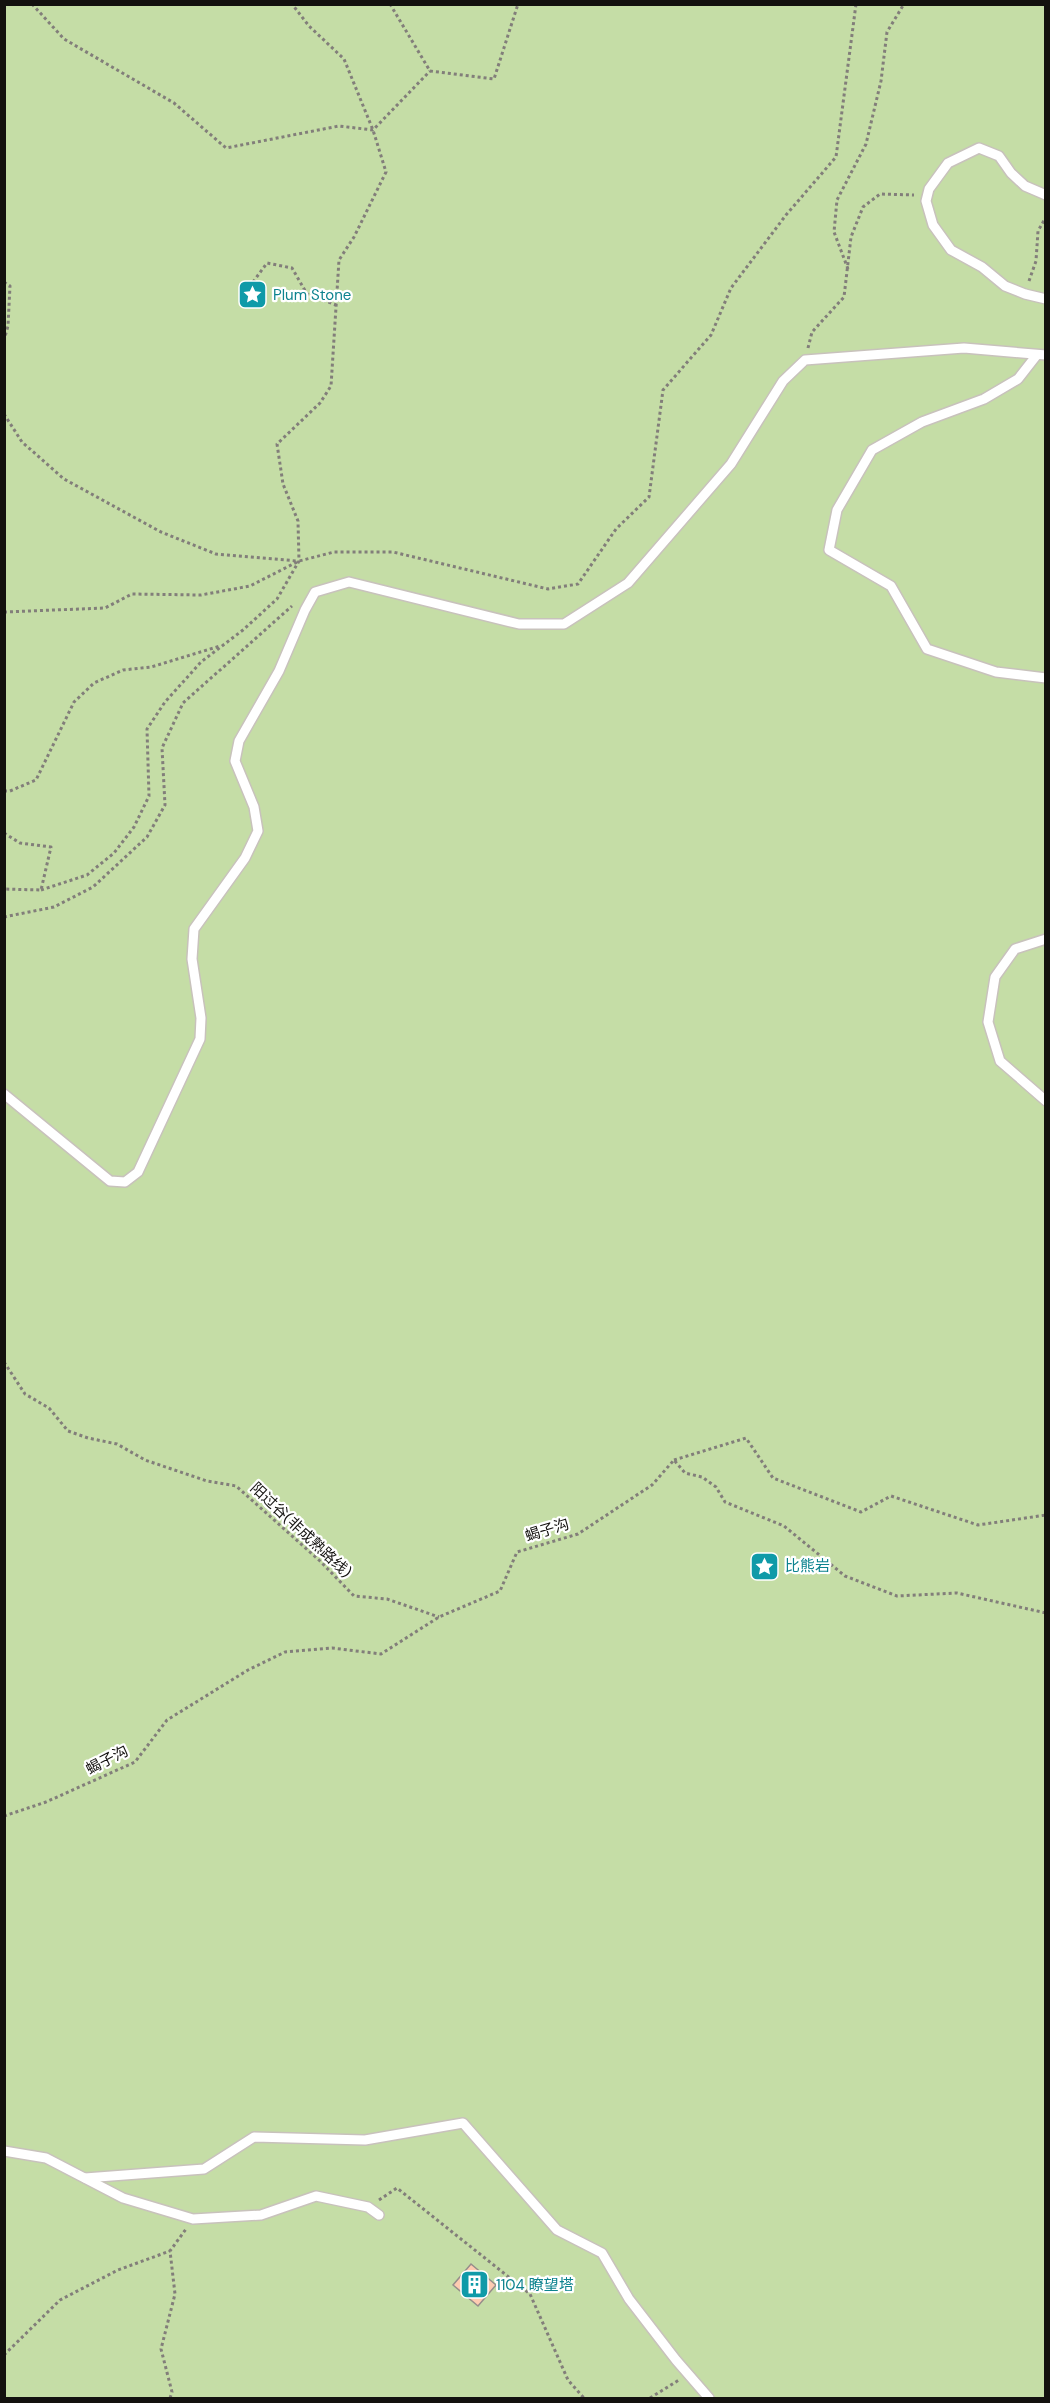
<svg xmlns="http://www.w3.org/2000/svg" width="1050" height="2403" viewBox="0 0 1050 2403" font-family="'DM Sans','Noto Sans SC',sans-serif">
<rect width="100%" height="100%" fill="#f0ebe4"/>
<rect fill="#c5dda6" x="5" y="5" width="1040" height="2393"/>
<polygon fill="#fecbb1" stroke="#968e8b" stroke-width="1.5" points="471,2264 496,2285 478,2306 453,2285"/>
<g fill="none" stroke-linecap="round" stroke-linejoin="round">
<defs>
<g id="service">
<polyline points="1046,195 1025,186 1011,173 999,156 979,148 948,163 929,189 926,201 933,225 951,250 982,267 1005,286 1025,294 1046,299"/>
<polyline points="1036,356 1018,379 984,399 922,422 872,450 837,510 829,550 891,586 927,649 996,672 1046,678"/>
<polyline points="1046,939 1015,949 995,977 988,1022 1000,1061 1046,1101"/>
<polyline points="4,1094 110,1181 125,1182 138,1172 200,1039 201,1018 192,959 194,929 245,858 258,831 254,807 235,761 239,741 279,671 305,610 315,592 349,582 519,624 564,624 628,583 731,464 783,381 805,360 964,348 1046,355"/>
<polyline points="4,2151 46,2158 123,2198 193,2219 261,2215 316,2196 368,2207 379,2215"/>
<polyline points="85,2178 204,2169 254,2137 365,2140 463,2123 557,2230 602,2253 629,2299 676,2360 709,2398"/>
</g>
</defs>
<use href="#service" stroke="#c8c2bc" stroke-width="12"/>
<g stroke="#827e7a" stroke-width="3" stroke-dasharray="3 3" stroke-linecap="butt">
<polyline points="32,4 64,39 174,103 226,148 339,126 373,130 430,71"/>
<polyline points="390,4 430,71 494,79 518,4"/>
<polyline points="848,269 834,232 837,200 866,144 881,81 887,32 904,4"/>
<polyline points="1029,281 1036,261 1038,231 1046,217"/>
<polyline points="4,282 10,286 8,326 4,340"/>
<polyline points="253,282 267,263 292,268 307,294 336,305"/>
<polyline points="808,348 812,332 844,297 851,237 863,207 880,194 914,195"/>
<polyline points="4,414 22,442 64,479 161,532 216,554 297,561"/>
<polyline points="4,612 105,608 132,594 201,595 250,586 299,561 334,552 393,552 548,589 578,584 616,529 649,497 663,390 711,335 731,288 786,215 836,157 856,4"/>
<polyline points="4,791 10,791 36,780 74,702 94,683 123,670 151,667 220,646"/>
<polyline points="4,833 20,843 51,847 41,890 4,889"/>
<polyline points="41,890 87,875 114,853 134,827 149,796 147,729 165,702 201,662 243,630 277,599 299,561 298,521 283,484 277,444 320,403 331,386 339,260 354,237 386,172 373,130 344,59 309,26 292,4"/>
<polyline points="4,917 54,907 93,887 147,837 165,805 162,748 183,703 292,606"/>
<polyline points="4,1362 25,1394 49,1408 68,1431 88,1438 117,1444 145,1460 207,1481 236,1486 320,1561 354,1596 387,1599 439,1617"/>
<polyline points="674,1460 746,1438 773,1478 861,1512 891,1496 978,1525 1046,1515"/>
<polyline points="4,1816 46,1802 135,1762 167,1720 248,1670 285,1652 332,1648 381,1654 439,1617 500,1591 517,1552 578,1534 652,1485 674,1460 685,1473 702,1477 716,1487 725,1502 784,1526 845,1576 897,1596 957,1593 1046,1613"/>
<polyline points="379,2200 397,2188 530,2294 568,2380 584,2398"/>
<polyline points="4,2355 60,2300 118,2270 170,2251"/>
<polyline points="170,2398 172,2392 161,2349 175,2294 170,2251 186,2229"/>
<polyline points="650,2398 679,2380"/>
</g>
<use href="#service" stroke="#fff" stroke-width="9"/>
</g>
<defs>
<symbol id="sight-square" viewBox="-11 -11 22 22"><rect x="-9" y="-9" width="18" height="18" rx="4" fill="#0f9aa8" stroke="#fff"/><path d="M0-6L1.8-2.2L6-1.7L2.9 1.2L3.7 5.4L0 3.3L-3.7 5.4L-2.9 1.2L-6-1.7L-1.8-2.2Z" fill="#fff"/></symbol>
<symbol id="building-square" viewBox="-11 -11 22 22"><rect x="-9" y="-9" width="18" height="18" rx="4" fill="#0f9aa8" stroke="#fff"/><path d="M-4-6H4V6H1V3H-1V6H-4ZM-2.5-4.3h1.7v1.8h-1.7ZM.8-4.3h1.7v1.8H.8ZM-2.5-1h1.7V.8h-1.7ZM.8-1h1.7V.8H.8Z" fill="#fff"/></symbol>
</defs>
<g fill-rule="evenodd">
<use href="#sight-square" x="236" y="278" width="33" height="33"/>
<use href="#sight-square" x="748" y="1550" width="33" height="33"/>
<use href="#building-square" x="458" y="2268" width="33" height="33"/>
</g>
<g text-anchor="middle" dominant-baseline="central" stroke-width="4.5" stroke-linejoin="round" paint-order="stroke">
<g font-size="15" fill="#0d838f" stroke="#fff" text-anchor="start">
<text x="273" y="295">Plum Stone</text>
<text x="785" y="1566">比熊岩</text>
<text x="496" y="2285">1104 瞭望塔</text>
</g>
<g font-size="15" fill="#13110f" stroke="#fff">
<text transform="translate(301 1530) rotate(43)">阳过谷(非成熟路线)</text>
<text transform="translate(547 1530) rotate(-17)">蝎子沟</text>
<text transform="translate(107 1760) rotate(-27)">蝎子沟</text>
</g>
</g>
<rect width="1050" height="2403" fill="none" stroke="#13110f" stroke-width="12"/>
</svg>
